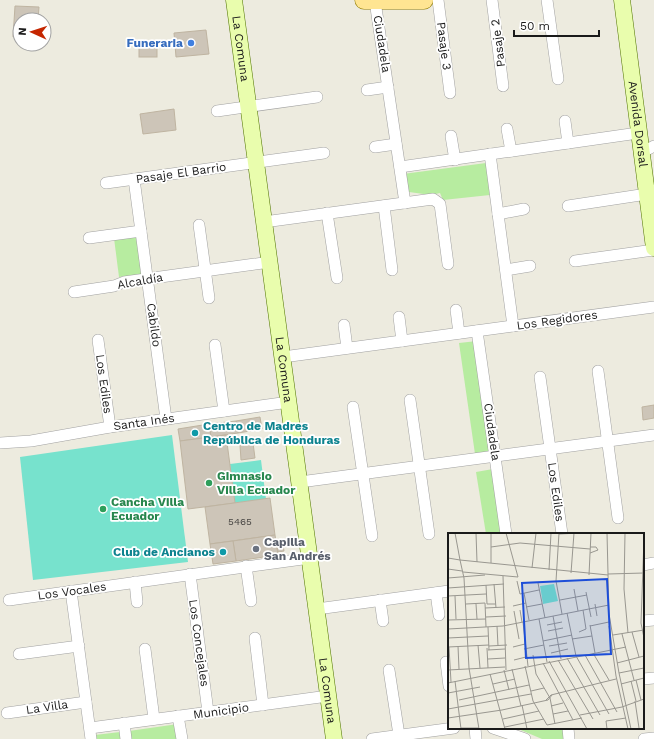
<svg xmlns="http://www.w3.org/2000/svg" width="654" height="739" viewBox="0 0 654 739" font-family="'Work Sans',sans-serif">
<rect width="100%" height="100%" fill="#edebdf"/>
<g fill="#b7eca0">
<polygon points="486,163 490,195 443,200 440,193 431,195 409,192 403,174"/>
<polygon points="138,234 143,274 119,277 114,238"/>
<polygon points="477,341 491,452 475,454 459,343"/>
<polygon points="493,469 503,534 486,534 476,472"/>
<polygon points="178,724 180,739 130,739 129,731"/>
<polygon points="516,728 565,728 566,739 542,739"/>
<polygon points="120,732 121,739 95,739 95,735"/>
</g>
<g fill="#77e2cd">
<polygon points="172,435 188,562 33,580 20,457"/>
<polygon points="261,460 266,499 235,503 230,464"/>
</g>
<g fill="#cdc5b8" stroke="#bfb4a1">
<polygon points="15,6 39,7 38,20 20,20 20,37 13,37"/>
<polygon points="206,30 209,54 176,57 174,33"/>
<rect x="139" y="42" width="18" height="15"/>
<polygon points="174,109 176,130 143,134 140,114"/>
<polygon points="654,405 654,418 643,420 642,407"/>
<polygon points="260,417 262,429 238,433 236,421"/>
<polygon points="236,421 238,433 211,437 209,424"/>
<polygon points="209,424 211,437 180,441 178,429"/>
<polygon points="226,435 235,503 188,509 180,441"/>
<polygon points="253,443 255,458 241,460 240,445"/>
<polygon points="270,498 275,535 210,544 205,507"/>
<polygon points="275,535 278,555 236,561 233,541"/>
<polygon points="233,541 236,561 213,564 210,544"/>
<polygon points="283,545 284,551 278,552 277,546"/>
</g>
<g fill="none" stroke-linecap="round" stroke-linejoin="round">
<defs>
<g id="street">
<polyline points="438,0 450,93"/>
<polyline points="492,0 503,86"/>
<polyline points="547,0 558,79"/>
<polyline points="375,1 405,203"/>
<polyline points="367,90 388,87"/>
<polyline points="217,111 317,97"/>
<polyline points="565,121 568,143"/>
<polyline points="507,129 511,151"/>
<polyline points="451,136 455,160"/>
<polyline points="375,147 396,144"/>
<polyline points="641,153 654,146"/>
<polyline points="490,154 513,326"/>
<polyline points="400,167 638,133"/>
<polyline points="134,179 166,419"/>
<polyline points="106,183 324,153"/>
<polyline points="384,206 392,270"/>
<polyline points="568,206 647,194"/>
<polyline points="327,213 337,278"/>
<polyline points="498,214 524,209"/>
<polyline points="264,222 433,199 440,204 448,264"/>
<polyline points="199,225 209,298"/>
<polyline points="89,238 141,231"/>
<polyline points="575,261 654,250"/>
<polyline points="506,270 530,266"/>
<polyline points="74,292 114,286 124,282 270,262"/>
<polyline points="456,310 459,333"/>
<polyline points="399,317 402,341"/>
<polyline points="344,325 347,348"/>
<polyline points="477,331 506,534"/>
<polyline points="98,340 110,427"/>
<polyline points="215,345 224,411"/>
<polyline points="283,357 654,307"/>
<polyline points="598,371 618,518"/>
<polyline points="540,377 562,534"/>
<polyline points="410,400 429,534"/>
<polyline points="353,407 372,536"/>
<polyline points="0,443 31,441 110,427 289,402"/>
<polyline points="300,482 654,435"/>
<polyline points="643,565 654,563"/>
<polyline points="246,566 251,601"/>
<polyline points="190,574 208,712"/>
<polyline points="135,582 137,602"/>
<polyline points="71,591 91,739"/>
<polyline points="436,593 439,615"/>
<polyline points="9,600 310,558"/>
<polyline points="380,600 383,621"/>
<polyline points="317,609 449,591"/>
<polyline points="643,621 654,620"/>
<polyline points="255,638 263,705"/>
<polyline points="145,649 154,719"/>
<polyline points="19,654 79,646"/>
<polyline points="446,662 449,686"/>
<polyline points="389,670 399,735"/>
<polyline points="643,679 654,678"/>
<polyline points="7,713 86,702"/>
<polyline points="178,716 182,739"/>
<polyline points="124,723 126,739"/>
<polyline points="90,728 328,696"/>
<polyline points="475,728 476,739"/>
<polyline points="493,728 525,739"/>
<polyline points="568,728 569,739"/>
<polyline points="372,739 454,728"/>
<polyline points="644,739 654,738"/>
</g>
<g id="secondary">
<path id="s1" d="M234,0L334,739"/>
<path id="s2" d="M622,0L654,248"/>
</g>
<polyline id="primary" points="364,0 424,0"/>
</defs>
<use href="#street" stroke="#a1a1a1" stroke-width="12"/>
<use href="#secondary" stroke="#507300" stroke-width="17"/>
<use href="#primary" stroke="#917d00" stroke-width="19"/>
<use href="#street" stroke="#fff" stroke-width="11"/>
<use href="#secondary" stroke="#e9fdad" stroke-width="16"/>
<use href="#primary" stroke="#ffe592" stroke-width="18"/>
</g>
<circle fill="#3f7fe0" stroke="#fff" stroke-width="1.5" cx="191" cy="43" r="4"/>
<g fill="#0f9aa8" stroke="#fff" stroke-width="1.5">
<circle cx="195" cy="433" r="4"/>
<circle cx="223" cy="552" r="4"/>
</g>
<g fill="#2e9e5b" stroke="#fff" stroke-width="1.5">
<circle cx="209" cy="483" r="4"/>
<circle cx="103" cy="509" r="4"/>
</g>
<circle fill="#6b7280" stroke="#fff" stroke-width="1.5" cx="256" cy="549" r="4"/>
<g text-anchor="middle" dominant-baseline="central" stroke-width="3.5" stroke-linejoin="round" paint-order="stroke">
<g font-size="10" fill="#474542">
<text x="240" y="521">5465</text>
</g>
<g font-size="12" font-weight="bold" fill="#366cbe" stroke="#fff" text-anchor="end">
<text x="183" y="43">Funeraria</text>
</g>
<g font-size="12" fill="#1a1a1a" stroke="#fff">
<text transform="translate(498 43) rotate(-97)">Pasaje 2</text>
<text transform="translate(382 44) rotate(81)">Ciudadela</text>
<text transform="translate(444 46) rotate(83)">Pasaje 3</text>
<text stroke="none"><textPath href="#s1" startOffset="49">La Comuna</textPath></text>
<text stroke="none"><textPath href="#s2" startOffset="125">Avenida Dorsal</textPath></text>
<text transform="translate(181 173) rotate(-8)">Pasaje El Barrio</text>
<text transform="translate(140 281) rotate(-10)">Alcaldía</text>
<text transform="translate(557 320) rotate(-8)">Los Regidores</text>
<text transform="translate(154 325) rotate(82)">Cabildo</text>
<text stroke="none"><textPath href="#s1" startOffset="373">La Comuna</textPath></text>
<text transform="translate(104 384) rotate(82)">Los Ediles</text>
<text transform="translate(144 422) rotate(-8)">Santa Inés</text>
<text transform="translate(492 432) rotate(82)">Ciudadela</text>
<text transform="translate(556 492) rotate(82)">Los Ediles</text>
<text transform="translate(72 591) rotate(-8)">Los Vocales</text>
<text transform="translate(199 643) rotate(82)">Los Concejales</text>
<text stroke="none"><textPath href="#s1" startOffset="697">La Comuna</textPath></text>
<text transform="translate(47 707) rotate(-8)">La Villa</text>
<text transform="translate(221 711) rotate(-8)">Municipio</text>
</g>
<g font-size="12" font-weight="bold" fill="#0d838f" stroke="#fff" text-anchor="start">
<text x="203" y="426">Centro de Madres<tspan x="203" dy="14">República de Honduras</tspan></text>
<text x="215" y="552" text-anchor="end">Club de Ancianos</text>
</g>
<g font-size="12" font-weight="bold" fill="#27864d" stroke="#fff" text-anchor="start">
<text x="217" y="476">Gimnasio<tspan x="217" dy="14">Villa Ecuador</tspan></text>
<text x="111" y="502">Cancha Villa<tspan x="111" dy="14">Ecuador</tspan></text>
</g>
<g font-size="12" font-weight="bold" fill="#5b616d" stroke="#fff" text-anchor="start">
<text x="264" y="542">Capilla<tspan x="264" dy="14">San Andrés</tspan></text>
</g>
</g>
<g transform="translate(448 533)">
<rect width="196" height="196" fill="#edebdf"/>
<path d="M106,51L110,68L95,71L92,53Z" fill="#77e2cd"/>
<path fill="none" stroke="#999790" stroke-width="1" d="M7,0L12,27L160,42M28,0L29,29M43,0V30M111,0L108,48L114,81M159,0L161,81L171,140L183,196M177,0L176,56L180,100M111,1L131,0M196,5L193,90L196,105M43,14L72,10L142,16M142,20L150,17L148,14H142M0,25L12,27L16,45L21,135L31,196M84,35L88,0M0,36L14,38M101,37L103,0M15,39L70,44L58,0M123,40L126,0M160,41L196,40M141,42L143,0M55,43L58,137M0,45L37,42M69,48L72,61L91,57M90,50L97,85M46,51L48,75M38,52L39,71H48M0,55L56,51M126,56L130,78M138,59L143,84M76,60L81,87M0,63L38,61M7,63L8,86M112,67L139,62M37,70L38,94M18,71L37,70M28,71L29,86M147,71L149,83M65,73L78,70M78,74L94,71M37,75L57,74M72,77L74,89M66,78L71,106M119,80L128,123L161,181M105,83L113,126M38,84L58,83M91,86L99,129M0,87L38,86M75,89L80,133M99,92L114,89M142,92L147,120M49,93L50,113M142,93L161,89M161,93L168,143L180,196M40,94L41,117M0,96L55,93L161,72M100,98L115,95M131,99L138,96L135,77M184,99L191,124M174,101L186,147M165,102L196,97M0,105L40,103M124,106L144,103M95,108L124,102M30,112L32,135M10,113L11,136M41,113L59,112M101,113L119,110M0,114L41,112M1,114L3,149M65,114L77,111M39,115L40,135M76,116L96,112M40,117L57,116M103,120L120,116M145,120L161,147M85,122L88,141L102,165L107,191M137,122L169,179M119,125L152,182M40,126L57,125M66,127L78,124M110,127L145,186M101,128L139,196M95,130L125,187M169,130L196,123M77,133L85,168L99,192M64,136L73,173M0,137L57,134M56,137L61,157M171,140L196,135M42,141L57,196M188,147L193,167M7,148L13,196M183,148L188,168M0,150L178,114M45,151L67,146M173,151L196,145M83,158L96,155M0,160L32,154M11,167L81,152M98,167L103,162L168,146M187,168L191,195M74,172L79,196M103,173L115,170M0,176L83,161M105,181L120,178M132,182L174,174L196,166M0,185L54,177L100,167L104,162M55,186L91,178M99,192L134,185M57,194L96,186M13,195H31M159,196L158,188L178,185"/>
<path fill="#1d4ed8" fill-opacity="0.15" stroke="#1d4ed8" stroke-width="2" d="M159,46L163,121L78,125L74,50Z"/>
<rect width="196" height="196" fill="none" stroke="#1a1a1a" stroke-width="2"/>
</g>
<g transform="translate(32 32) rotate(273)"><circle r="19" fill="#ffffff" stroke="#a3a3a3"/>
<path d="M0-3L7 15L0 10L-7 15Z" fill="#c52600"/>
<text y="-6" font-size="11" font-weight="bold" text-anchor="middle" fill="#1a1a1a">N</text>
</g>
<path d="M514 30v6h85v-6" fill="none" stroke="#1a1a1a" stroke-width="2"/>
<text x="520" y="30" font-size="12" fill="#1a1a1a" stroke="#ffffff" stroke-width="3" paint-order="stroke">50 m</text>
</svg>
